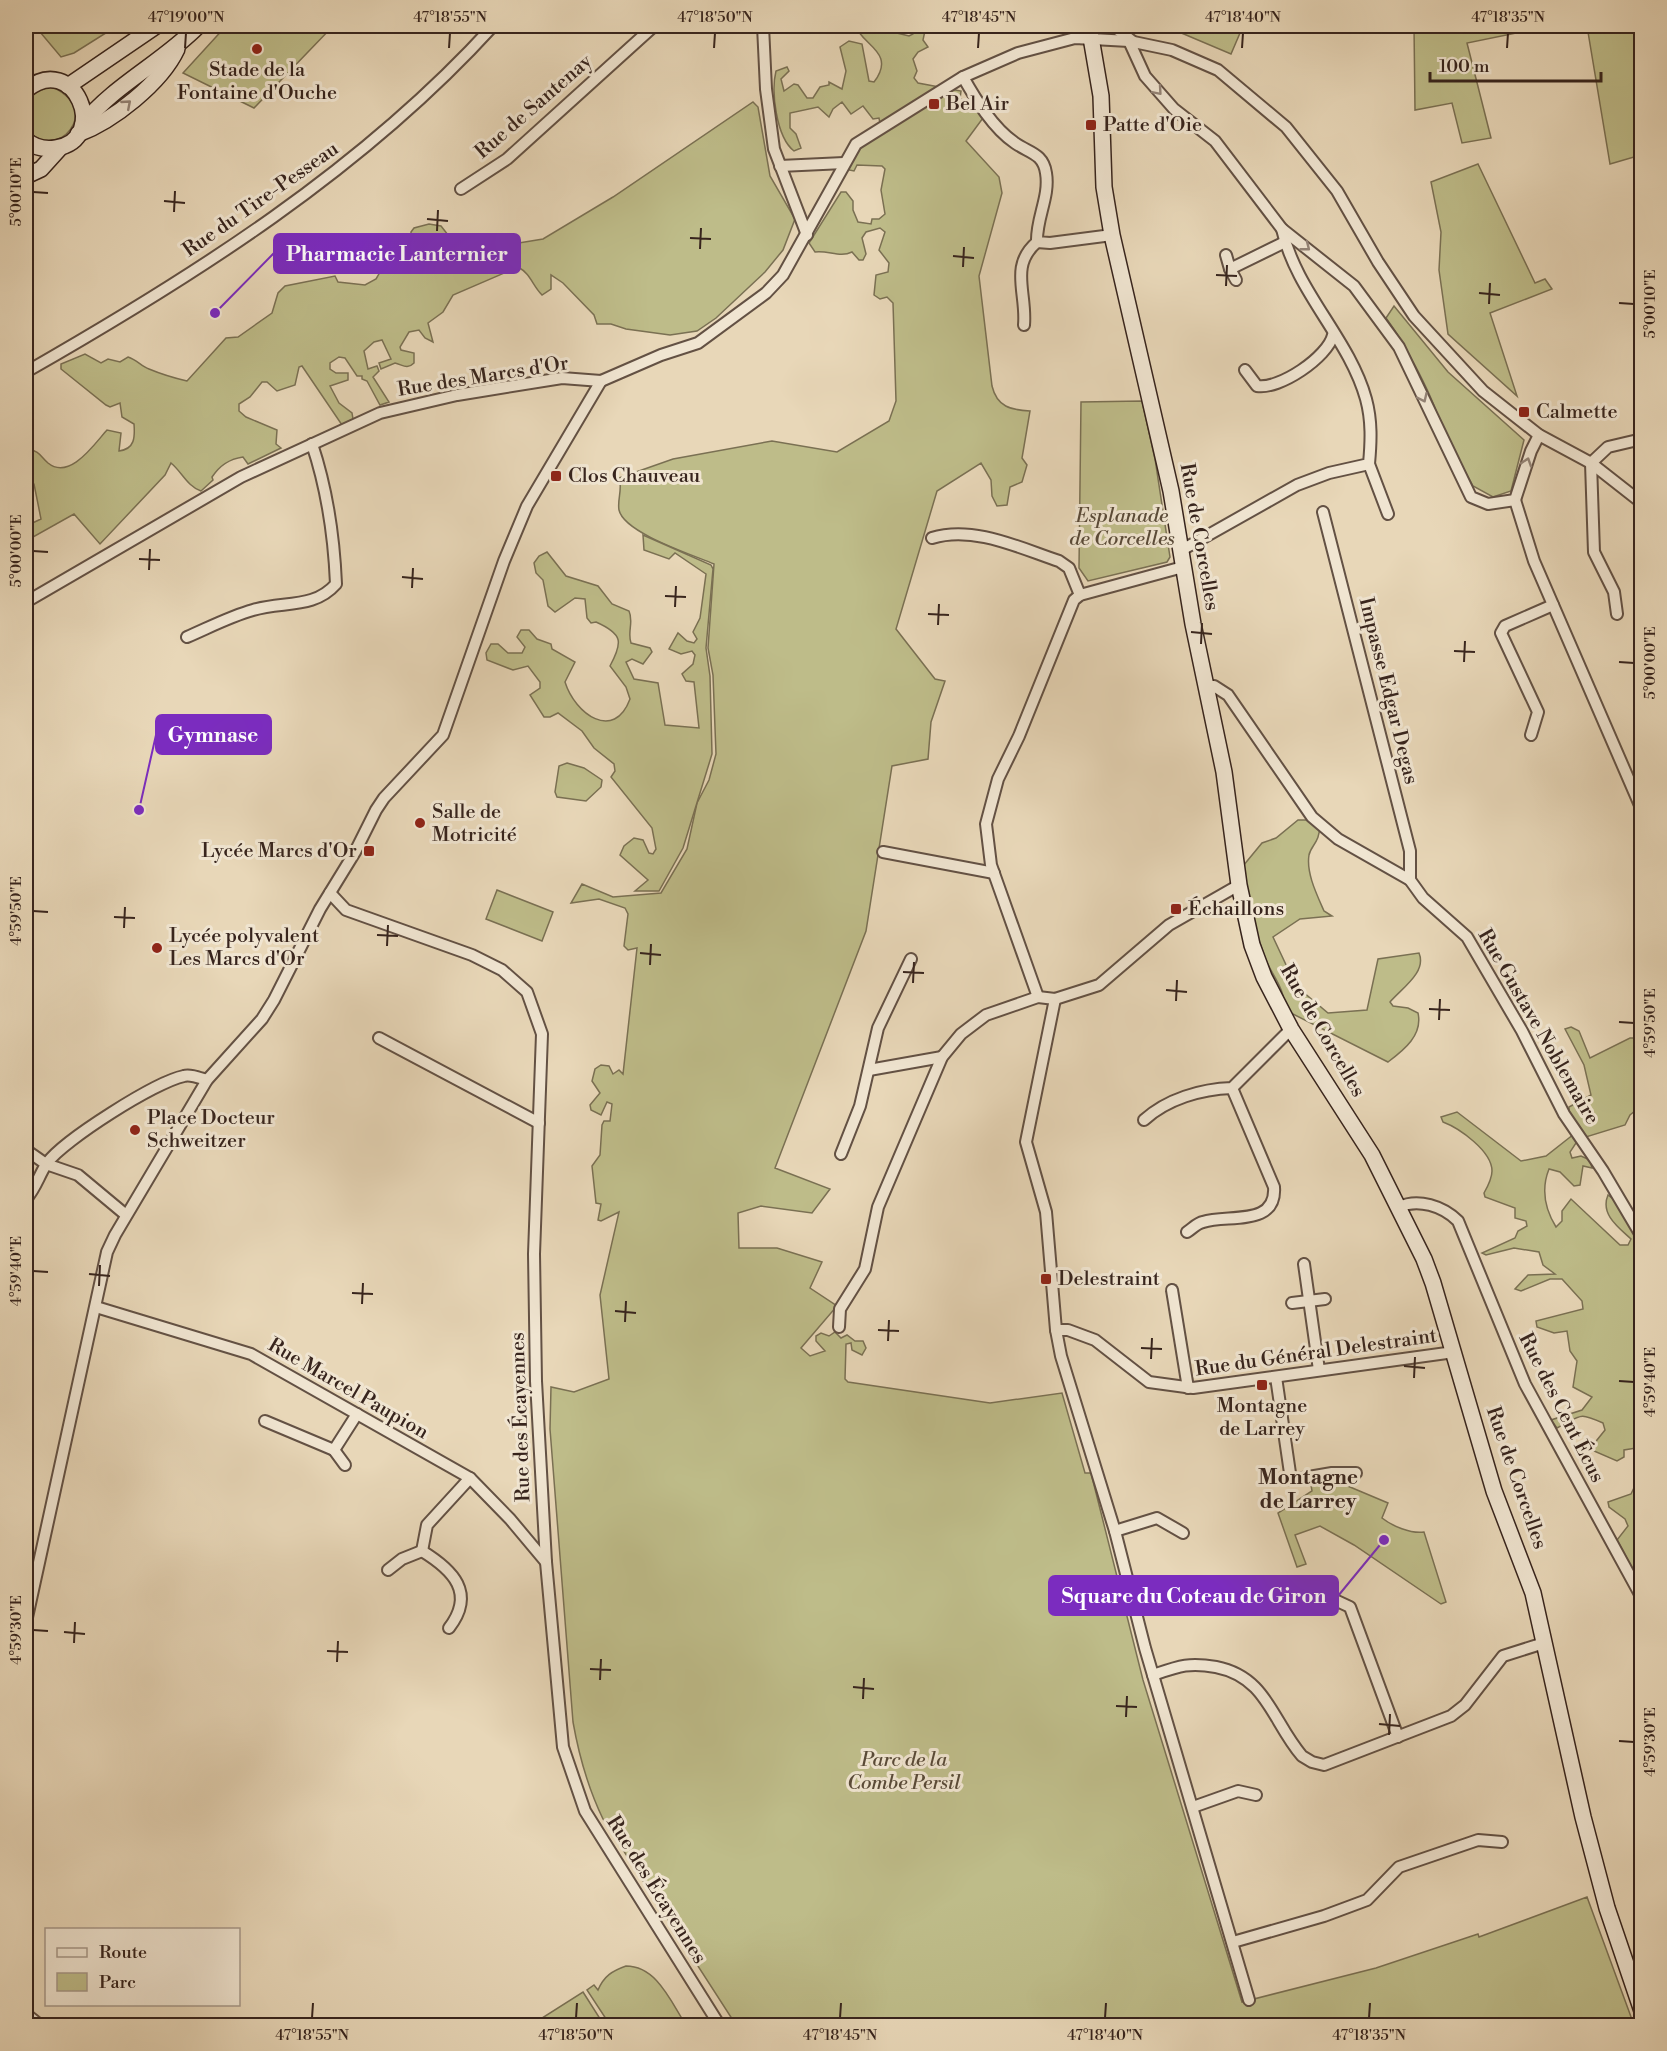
<svg xmlns="http://www.w3.org/2000/svg" width="1667" height="2051" viewBox="0 0 1667 2051" font-family="'Libre Bodoni',serif">
<rect width="100%" height="100%" fill="#e8d7b8"/>
<filter id="stains"><feTurbulence type="fractalNoise" baseFrequency=".00333" numOctaves="4"/><feColorMatrix values="0 0 0 0 .2 0 0 0 0 .09 0 0 0 0 .02 0 0 0 .5 -.17"/></filter>
<radialGradient id="worn" r=".72"><stop offset=".6" stop-color="#630" stop-opacity="0"/><stop offset="1" stop-color="#630" stop-opacity=".3"/></radialGradient>
<g fill="#bebc89" stroke="#7a7053" stroke-width="1.5">
<polygon points="35,26 34,26 117,26 74,53 61,57"/>
<polygon points="226,26 333,26 254,108 183,73"/>
<path d="M856,26H889L893,32L909,36L913,34L915,26H926L923,40L928,47L918,52L913,59L917,71L914,78L918,83L961,91L960,99L970,102L983,118L966,141L999,177L1002,193L979,276L992,386C997,407 1011,410 1030,411L1022,458L1027,465L1022,482L1010,487L1007,505L997,506L992,496L991,480L981,463L937,491L896,629L935,679L945,681L931,722L928,759L892,766L866,931L775,1168L830,1189L812,1213L761,1206L738,1213L739,1248H777L822,1262L810,1288L837,1306L801,1348L810,1356L825,1351L816,1341V1336L821,1333L829,1336L835,1332L841,1338L847,1335L855,1341H863L866,1348L862,1355L852,1350L851,1343L846,1344L845,1379L848,1382L990,1403L1062,1393L1085,1473H1091L1143,1680L1242,2002L1376,1968L1478,1934L1479,1937L1587,1897L1634,2025H736L603,1819C588,1788 579,1756 573,1722L550,1429L551,1387L574,1392L609,1379L600,1295L619,1212L601,1221L598,1220L601,1204L596,1203L592,1166L600,1155L602,1125L604,1121H610L612,1104L607,1102L601,1115L591,1110L590,1105L600,1093L592,1081L595,1069L601,1065L609,1066L613,1074L619,1070L623,1074L637,948L628,950L624,946L628,914L625,908L599,899L571,903L582,884L613,897L661,893L687,849L697,803L709,780L716,754L713,675L708,648L714,564C693,555 624,533 619,510C617,500 623,488 619,478L673,459L772,441L837,452L889,421L896,401L893,303L887,297L880,299L874,295L876,275L888,272L889,263L879,250L885,232L880,228L866,232L862,238L866,254L863,260H859L852,252C840,258 828,250 815,252L809,243L841,192H846L853,201V210L858,222L871,224L872,219H879L885,214L881,190L885,169L882,166L857,165L854,171L849,170C849,153 869,141 882,133L879,118L873,119L863,106L851,114L842,102L833,109L829,117L818,107L790,113V128L796,134L801,148L794,151C776,137 771,91 776,71L787,67L789,71L781,79L784,91L794,84L798,85L807,98H813L820,87L829,85V82L842,89L846,71L840,47L849,41L862,44L869,81L874,82C897,52 861,45 856,26Z"/>
<polygon points="1173,26 1243,26 1231,54 1172,29"/>
<polygon points="1414,26 1550,26 1467,43 1491,138 1462,143 1452,103 1415,110"/>
<polygon points="1587,26 1641,26 1641,155 1610,164"/>
<path d="M50,86C106,109 56,165 26,129V97Z"/>
<path d="M753,102L758,107L770,176L795,219L783,250L765,272L716,318L697,331L670,335L626,329L611,324H597L594,315L563,283L551,275V289L542,295C532,285 531,274 518,267L453,295L443,312L428,323L433,342L425,338L419,330L409,332L400,347L401,350L414,353V363C407,370 403,365 395,363L381,369L379,363L391,359L382,340L374,342L364,351L368,369L377,366L379,371L373,377L389,402L380,405L367,381L362,379V376H357L345,358L339,357L330,363V369L336,373H348V380L330,386L339,403L352,413L353,419L342,425L302,366L299,367L295,385L277,391L267,382H262L250,397L239,404V411L246,417L277,430L276,444L281,448L248,464L243,457C229,459 220,465 212,477L213,480L201,491C187,486 182,472 171,463L165,475L100,544L74,514L26,541V526L41,519L34,484L26,481V424L30,437L29,450C39,450 41,457 48,463C70,481 95,443 107,430L121,433L119,451C135,449 135,437 134,424L122,417L120,403L110,407L106,405L61,369V364L85,354L101,363L108,359L120,362L128,357C137,360 141,366 149,369C161,374 174,378 187,381L226,338L238,337L272,313L278,293L285,286L335,276L338,282L365,285L376,279C390,257 380,254 412,258L421,271H426L427,259L411,242V232L414,228L429,224L441,226L448,235L456,239L489,248L543,239L613,197Z"/>
<polygon points="1478,164 1535,283 1545,279 1552,289 1490,313 1517,396 1448,334 1439,270 1441,232 1431,182"/>
<path d="M1394,306L1448,372L1524,440L1511,491L1493,497L1473,486L1441,427C1435,400 1406,345 1386,318Z"/>
<polygon points="1142,401 1155,459 1170,557 1167,562 1088,581 1079,568 1081,402"/>
<path d="M643,535L711,565L713,569L706,648L710,676L712,754L683,848L659,891H635L648,880L620,855L624,846L634,838L643,840L649,853L653,854L656,849L652,828L611,777L615,771L614,764L594,748L582,731L558,713L550,717H544L530,695L540,688V682L528,666L513,670L487,660L486,653L491,644H498L508,653H522L525,647L517,637L521,630H529L537,639L551,644L552,649L575,662L565,682C575,714 614,742 630,699L626,687L610,666C623,642 623,634 596,622L591,623L587,618L585,599L575,598L555,612L548,606L543,580L536,573L534,563L539,556L547,552L566,576L598,586L612,604L629,611C634,622 627,632 631,643L650,648L652,652L643,664L632,659L626,662L634,679L658,683L665,725L699,728L694,682L686,681L682,674L693,664L695,655L692,651L681,654L669,649L678,633L687,641L694,643L697,639L693,632L700,618L706,574L675,553L669,559L644,550Z"/>
<polygon points="567,763 584,768 602,780 601,787 586,801 557,797 555,792 559,766"/>
<path d="M1298,820H1315L1320,824C1320,843 1311,845 1309,855C1306,873 1317,895 1324,911L1332,916L1300,919L1273,937L1296,986L1328,1013L1367,1010L1378,959L1419,953C1427,972 1402,988 1390,1002L1393,1006L1408,1008L1418,1013C1423,1035 1404,1050 1388,1062L1285,1010C1284,986 1274,979 1265,958C1254,929 1247,897 1243,866L1262,843L1276,838Z"/>
<polygon points="497,890 553,912 542,941 486,919"/>
<polygon points="1571,1027 1579,1031 1590,1058 1630,1038 1639,1038 1641,1106 1630,1115 1625,1125 1586,1137 1569,1115 1569,1107 1591,1095 1584,1065 1565,1029"/>
<path d="M1457,1112L1521,1161L1546,1156L1574,1134L1578,1140L1570,1152L1572,1158L1581,1156L1590,1160L1592,1168L1583,1166L1580,1185L1574,1186L1560,1172L1549,1169C1541,1189 1545,1209 1556,1227L1562,1221V1211L1571,1199L1620,1245H1628L1631,1239C1618,1227 1600,1214 1608,1195L1621,1205L1641,1240V1472L1636,1448L1624,1450V1457L1617,1461L1594,1451L1593,1445L1605,1430L1603,1423C1578,1412 1582,1415 1557,1428L1551,1420L1582,1410L1592,1397L1573,1387L1577,1361L1570,1351L1567,1331L1554,1333L1537,1327L1536,1321L1583,1309L1582,1301L1562,1279H1550L1521,1291L1515,1289L1528,1275L1555,1274L1543,1265L1539,1252L1514,1248L1486,1255L1482,1253L1515,1238L1518,1231L1527,1226L1526,1221L1515,1218V1208L1485,1197L1484,1193C1488,1186 1492,1179 1492,1171C1492,1151 1459,1128 1443,1122L1441,1117Z"/>
<polygon points="1641,1473 1641,1584 1617,1540 1628,1526 1625,1519 1609,1507 1608,1502 1631,1494"/>
<path d="M1331,1479L1388,1503L1382,1518C1392,1526 1411,1534 1424,1532L1446,1602L1441,1604L1354,1545L1320,1526L1295,1535L1306,1564L1297,1567L1278,1513L1312,1491L1311,1485L1318,1480Z"/>
<path d="M626,1966C657,1966 671,2002 686,2025H610L587,1990L594,1985L598,1990C604,1976 612,1971 626,1966Z"/>
<polygon points="583,1992 604,2025 531,2025"/>
</g>
<g fill="none" stroke-linecap="round" stroke-linejoin="round">
<defs>
<g id="street">
<polyline points="763,26 766,89 774,149 807,235"/>
<polyline points="1113,26 1132,41"/>
<polyline points="1129,41 1145,76 1174,109 1215,141 1282,229 1354,286 1399,347 1471,497 1488,504 1515,500 1531,451 1539,435"/>
<path d="M963,77C976,100 993,128 1015,143C1029,153 1043,153 1046,173C1050,197 1036,218 1037,242L1050,243L1112,235"/>
<polyline points="780,166 844,163"/>
<polyline points="461,189 507,159 654,26"/>
<polyline points="1226,255 1230,269 1285,242"/>
<polyline points="1230,269 1236,280"/>
<path d="M1024,325C1027,293 1009,266 1037,242"/>
<path d="M1245,370L1257,386C1279,390 1328,357 1333,335"/>
<path d="M26,372C194,276 362,170 493,26"/>
<polyline points="1591,463 1594,552 1614,592 1617,614"/>
<polyline points="1591,463 1608,447 1642,439"/>
<polyline points="1369,464 1388,514"/>
<polyline points="1515,500 1534,561 1642,810"/>
<polyline points="1323,512 1410,851 1410,880"/>
<path d="M932,538C973,525 1020,548 1059,561L1069,568L1080,595"/>
<path d="M1180,551L1297,485L1329,473L1369,464C1371,442 1372,421 1366,399C1349,338 1296,292 1282,229"/>
<polyline points="26,602 241,477 380,413 457,395 562,378 601,381 661,355 698,343 766,293 783,275 856,144 963,77 1018,53 1075,38 1129,41 1172,50 1218,70 1286,127 1337,191 1378,262 1414,316 1483,391 1539,435 1591,463 1642,503"/>
<path d="M187,637C208,628 231,616 253,610C284,601 314,609 336,584C334,536 327,489 312,444"/>
<polyline points="1205,686 1214,686 1228,695 1312,817 1338,839 1410,880 1423,898 1467,937 1522,1031 1564,1114 1603,1171 1642,1237"/>
<polyline points="1531,735 1538,712 1501,633 1505,626 1553,605"/>
<polyline points="883,852 994,873"/>
<polyline points="330,893 346,910 472,955 502,970 527,992 542,1034 534,1254 536,1381 546,1562 563,1747 585,1811 720,2026"/>
<polyline points="1038,997 991,865 986,824 998,779 1019,736 1074,600 1080,595 1183,567"/>
<polyline points="1055,999 1026,1142 1046,1212 1056,1330 1061,1356 1115,1531 1145,1648 1249,2000"/>
<polyline points="379,1038 539,1123"/>
<polyline points="869,1070 942,1057"/>
<path d="M1144,1120C1167,1099 1201,1089 1232,1088L1291,1029"/>
<polyline points="26,1150 46,1164 78,1175 126,1215"/>
<polyline points="841,1154 860,1106 878,1028 911,959"/>
<path d="M26,1199C36,1188 39,1175 47,1163C64,1140 155,1082 184,1076C190,1074 200,1078 207,1080"/>
<path d="M1399,1207C1418,1198 1443,1206 1458,1221L1525,1384L1642,1598"/>
<path d="M1187,1232C1192,1229 1197,1223 1203,1222C1228,1214 1277,1227 1274,1187L1232,1088"/>
<polyline points="1304,1264 1319,1370"/>
<polyline points="1172,1290 1188,1388"/>
<polyline points="1292,1303 1325,1299"/>
<polyline points="96,1307 251,1354 470,1478 510,1519 546,1562"/>
<polyline points="839,1327 840,1309 865,1269 878,1207 942,1057 961,1034 986,1015 1038,997 1055,999 1099,985 1169,925 1239,885"/>
<polyline points="1056,1330 1068,1330 1095,1340 1149,1382 1193,1388 1454,1352"/>
<polyline points="1276,1377 1291,1480 1332,1473 1356,1473"/>
<polyline points="265,1421 334,1450 357,1414"/>
<polyline points="334,1450 345,1465"/>
<polyline points="1115,1531 1157,1518 1183,1533"/>
<path d="M422,1551C453,1570 476,1593 449,1628"/>
<polyline points="422,1551 427,1525 470,1478"/>
<polyline points="388,1570 402,1559 422,1551"/>
<polyline points="1320,1593 1350,1607 1398,1737"/>
<polyline points="26,1622 107,1252 115,1235 207,1080 262,1019 274,1000 320,909 355,852 376,810 384,798 443,735 504,561 527,506 601,381"/>
<path d="M1153,1675C1179,1666 1189,1662 1216,1667C1267,1677 1272,1721 1302,1756L1312,1762L1324,1765L1451,1716L1465,1705L1503,1656L1544,1643"/>
<polyline points="1193,1807 1238,1791 1256,1795"/>
<polyline points="1233,1942 1324,1916 1367,1900 1399,1867 1478,1840 1502,1842"/>
<polyline points="26,2014 41,2026"/>
</g>
<g id="secondary">
<polyline points="1089,26 1101,96 1104,187 1112,235 1171,491 1193,624 1224,772 1239,885 1252,945 1264,977 1291,1029 1372,1155 1424,1259 1433,1283 1494,1491 1533,1593 1583,1817 1607,1908 1642,2011"/>
<polyline points="68,86 156,26"/>
<path d="M26,90C74,50 111,139 56,148C44,150 34,147 26,140"/>
<path d="M83,124C114,85 163,62 198,26"/>
<path d="M78,134C113,121 161,83 177,49"/>
<polyline points="26,176 41,169 60,148"/>
</g>
</defs>
<use href="#street" stroke="#635144" stroke-width="14"/>
<use href="#secondary" stroke="#37241d" stroke-width="18"/>
<use href="#street" stroke="#f0e5d1" stroke-width="10"/>
<use href="#secondary" stroke="#f0e5d1" stroke-width="15"/>
</g>
<defs><path id="oneway-chevron" d="M-2-3.5L2.5 0L-2 3.5" fill="none" stroke-width="1.6" stroke-linecap="round" stroke-linejoin="round" transform="scale(1.5)"/></defs>
<g stroke="#948477">
<use href="#oneway-chevron" transform="translate(1158 91) rotate(49)"/>
<use href="#oneway-chevron" transform="translate(127 104) rotate(-41)"/>
<use href="#oneway-chevron" transform="translate(1306 247) rotate(38)"/>
<use href="#oneway-chevron" transform="translate(1423 398) rotate(65)"/>
<use href="#oneway-chevron" transform="translate(1527 462) rotate(-72)"/>
</g>
<path fill="none" stroke="#37241d" stroke-width="2" d="M185,48L186,33M449,48L450,33M714,48L715,33M978,48L979,33M1242,48L1243,33M1507,48L1508,33M33,192L48,193M164,201L185,203M174,212L175,191M427,219L448,221M437,231L438,210M690,238L711,239M700,249L701,228M953,256L974,258M963,267L964,247M1216,275L1237,276M1226,286L1227,265M1479,293L1500,295M1619,303L1634,304M1489,304L1490,283M33,551L48,552M139,559L160,560M149,570L150,549M402,577L423,579M412,588L413,568M665,596L686,597M675,607L676,586M928,614L949,615M938,625L939,604M1191,632L1212,634M1201,644L1202,623M1454,651L1475,652M1464,662L1465,641M1619,662L1634,663M33,911L48,912M114,917L135,918M124,928L125,907M377,935L398,936M387,946L388,925M640,953L661,955M650,965L651,944M903,972L924,973M913,983L914,962M1166,990L1187,992M1176,1001L1177,980M1429,1009L1450,1010M1439,1020L1440,999M1619,1022L1634,1023M33,1271L48,1272M89,1274L110,1276M99,1286L100,1265M352,1293L373,1294M362,1304L363,1283M615,1311L636,1313M625,1322L626,1301M878,1330L899,1331M888,1341L889,1320M1141,1348L1162,1349M1151,1359L1152,1338M1404,1366L1425,1368M1414,1378L1415,1357M1619,1381L1634,1382M33,1630L48,1631M64,1632L85,1634M74,1643L75,1622M327,1651L348,1652M337,1662L338,1641M590,1669L611,1670M600,1680L601,1659M853,1687L874,1689M863,1699L864,1678M1116,1706L1137,1707M1126,1717L1127,1696M1379,1724L1400,1726M1389,1735L1390,1714M1619,1741L1634,1742M312,2018L313,2003M576,2018L577,2003M840,2018L841,2003M1105,2018L1106,2003M1369,2018L1370,2003"/>
<g fill="#8f2418" stroke="#f0e5d1" stroke-width="2">
<circle cx="257" cy="49" r="6"/>
<rect x="928" y="98" width="12" height="12" rx="3"/>
<rect x="1085" y="119" width="12" height="12" rx="3"/>
<rect x="1518" y="406" width="12" height="12" rx="3"/>
<rect x="550" y="470" width="12" height="12" rx="3"/>
<circle cx="420" cy="823" r="6"/>
<rect x="363" y="845" width="12" height="12" rx="3"/>
<rect x="1170" y="903" width="12" height="12" rx="3"/>
<circle cx="157" cy="948" r="6"/>
<circle cx="135" cy="1130" r="6"/>
<rect x="1040" y="1273" width="12" height="12" rx="3"/>
<rect x="1256" y="1379" width="12" height="12" rx="3"/>
</g>
<g text-anchor="middle" dominant-baseline="central" stroke-width="6" stroke-linejoin="round" paint-order="stroke">
<g font-size="20" fill="#37241d" stroke="#f0e5d1" text-anchor="start">
<text x="257" y="70" text-anchor="middle">Stade de la<tspan x="257" dy="23">Fontaine d'Ouche</tspan></text>
<text x="946" y="104">Bel Air</text>
<text x="1103" y="125">Patte d'Oie</text>
<text x="1536" y="412">Calmette</text>
<text x="568" y="476">Clos Chauveau</text>
<text x="432" y="812">Salle de<tspan x="432" dy="23">Motricité</tspan></text>
<text x="357" y="851" text-anchor="end">Lycée Marcs d'Or</text>
<text x="1188" y="909">Échaillons</text>
<text x="169" y="936">Lycée polyvalent<tspan x="169" dy="23">Les Marcs d'Or</tspan></text>
<text x="147" y="1118">Place Docteur<tspan x="147" dy="23">Schweitzer</tspan></text>
<text x="1058" y="1279">Delestraint</text>
<text x="1262" y="1406" text-anchor="middle">Montagne<tspan x="1262" dy="23">de Larrey</tspan></text>
</g>
<g font-size="20" fill="#37241d" stroke="#f0e5d1">
<text transform="translate(534 107) rotate(-41)">Rue de Santenay</text>
<text transform="translate(261 200) rotate(-35)">Rue du Tire-Pesseau</text>
<text transform="translate(483 377) rotate(-9)">Rue des Marcs d'Or</text>
<text transform="translate(1199 537) rotate(80)">Rue de Corcelles</text>
<text transform="translate(1388 691) rotate(76)">Impasse Edgar Degas</text>
<text transform="translate(1538 1027) rotate(60)">Rue Gustave Noblemaire</text>
<text transform="translate(1322 1031) rotate(60)">Rue de Corcelles</text>
<text transform="translate(1316 1353) rotate(-8)">Rue du Général Delestraint</text>
<text transform="translate(348 1389) rotate(30)">Rue Marcel Paupion</text>
<text transform="translate(1561 1408) rotate(63)">Rue des Cent Écus</text>
<text transform="translate(521 1417) rotate(-92)">Rue des Écayennes</text>
<text transform="translate(1516 1478) rotate(71)">Rue de Corcelles</text>
<text transform="translate(656 1890) rotate(58)">Rue des Écayennes</text>
</g>
<g font-size="20" font-style="italic" fill="#594a38" stroke="#f0e5d1">
<text x="1122" y="516">Esplanade<tspan x="1122" dy="23">de Corcelles</tspan></text>
<text x="904" y="1760">Parc de la<tspan x="904" dy="23">Combe Persil</tspan></text>
</g>
<g font-size="21" font-weight="bold" fill="#37241d" stroke="#f0e5d1">
<text x="1308" y="1478">Montagne<tspan x="1308" dy="24">de Larrey</tspan></text>
</g>
</g>
<path fill="none" stroke="#7b2cbf" stroke-width="2" d="M215 313L274 253M139 810L156 735M1384 1540L1338 1596"/>
<g fill="#7b2cbf" stroke="#f0e5d1" stroke-width="2">
<circle cx="215" cy="313" r="6"/>
<circle cx="139" cy="810" r="6"/>
<circle cx="1384" cy="1540" r="6"/>
</g>
<g fill="#7b2cbf" stroke="#7b2cbf" stroke-width="2">
<rect x="274" y="234" width="246" height="39" rx="6"/>
<rect x="156" y="715" width="115" height="39" rx="6"/>
<rect x="1049" y="1576" width="289" height="39" rx="6"/>
</g>
<g font-size="21" text-anchor="middle" font-weight="bold" fill="#fff">
<text x="397" y="261">Pharmacie Lanternier</text>
<text x="213" y="742">Gymnase</text>
<text x="1194" y="1603">Square du Coteau de Giron</text>
</g>
<rect width="1667" height="2051" fill="none" stroke="#e8d7b8" stroke-width="66"/>
<rect x="45" y="1928" width="195" height="78" fill="#f0e5d1" stroke="#a69889" stroke-width="1.5"/>
<rect x="57" y="1948" width="30" height="9" fill="#f0e5d1" stroke="#a69889" stroke-width="1.5"/>
<text x="99" y="1958" font-size="18" fill="#37241d">Route</text>
<rect x="57" y="1973" width="30" height="18" fill="#bebc89" stroke="#a69889" stroke-width="1.5"/>
<text x="99" y="1988" font-size="18" fill="#37241d">Parc</text>
<path d="M1430 72v9h171v-9" fill="none" stroke="#37241d" stroke-width="3"/>
<text x="1439" y="72" font-size="18" fill="#37241d" stroke="#f0e5d1" stroke-width="4.5" paint-order="stroke">100 m</text>
<rect x="33" y="33" width="1601" height="1985" fill="none" stroke="#37241d" stroke-width="2"/>
<g font-size="15" text-anchor="middle" fill="#37241d">
<text x="186" y="22">47°19'00"N</text>
<text x="450" y="22">47°18'55"N</text>
<text x="715" y="22">47°18'50"N</text>
<text x="979" y="22">47°18'45"N</text>
<text x="1243" y="22">47°18'40"N</text>
<text x="1508" y="22">47°18'35"N</text>
<text transform="translate(16 192) rotate(-90)" y="5">5°00'10"E</text>
<text transform="translate(1650 304) rotate(-90)" y="5">5°00'10"E</text>
<text transform="translate(16 551) rotate(-90)" y="5">5°00'00"E</text>
<text transform="translate(1650 663) rotate(-90)" y="5">5°00'00"E</text>
<text transform="translate(16 911) rotate(-90)" y="5">4°59'50"E</text>
<text transform="translate(1650 1023) rotate(-90)" y="5">4°59'50"E</text>
<text transform="translate(16 1271) rotate(-90)" y="5">4°59'40"E</text>
<text transform="translate(1650 1382) rotate(-90)" y="5">4°59'40"E</text>
<text transform="translate(16 1630) rotate(-90)" y="5">4°59'30"E</text>
<text transform="translate(1650 1742) rotate(-90)" y="5">4°59'30"E</text>
<text x="312" y="2040">47°18'55"N</text>
<text x="576" y="2040">47°18'50"N</text>
<text x="840" y="2040">47°18'45"N</text>
<text x="1105" y="2040">47°18'40"N</text>
<text x="1369" y="2040">47°18'35"N</text>
</g>
<rect width="100%" height="100%" filter="url(#stains)"/>
<rect width="100%" height="100%" fill="url(#worn)"/>
</svg>
